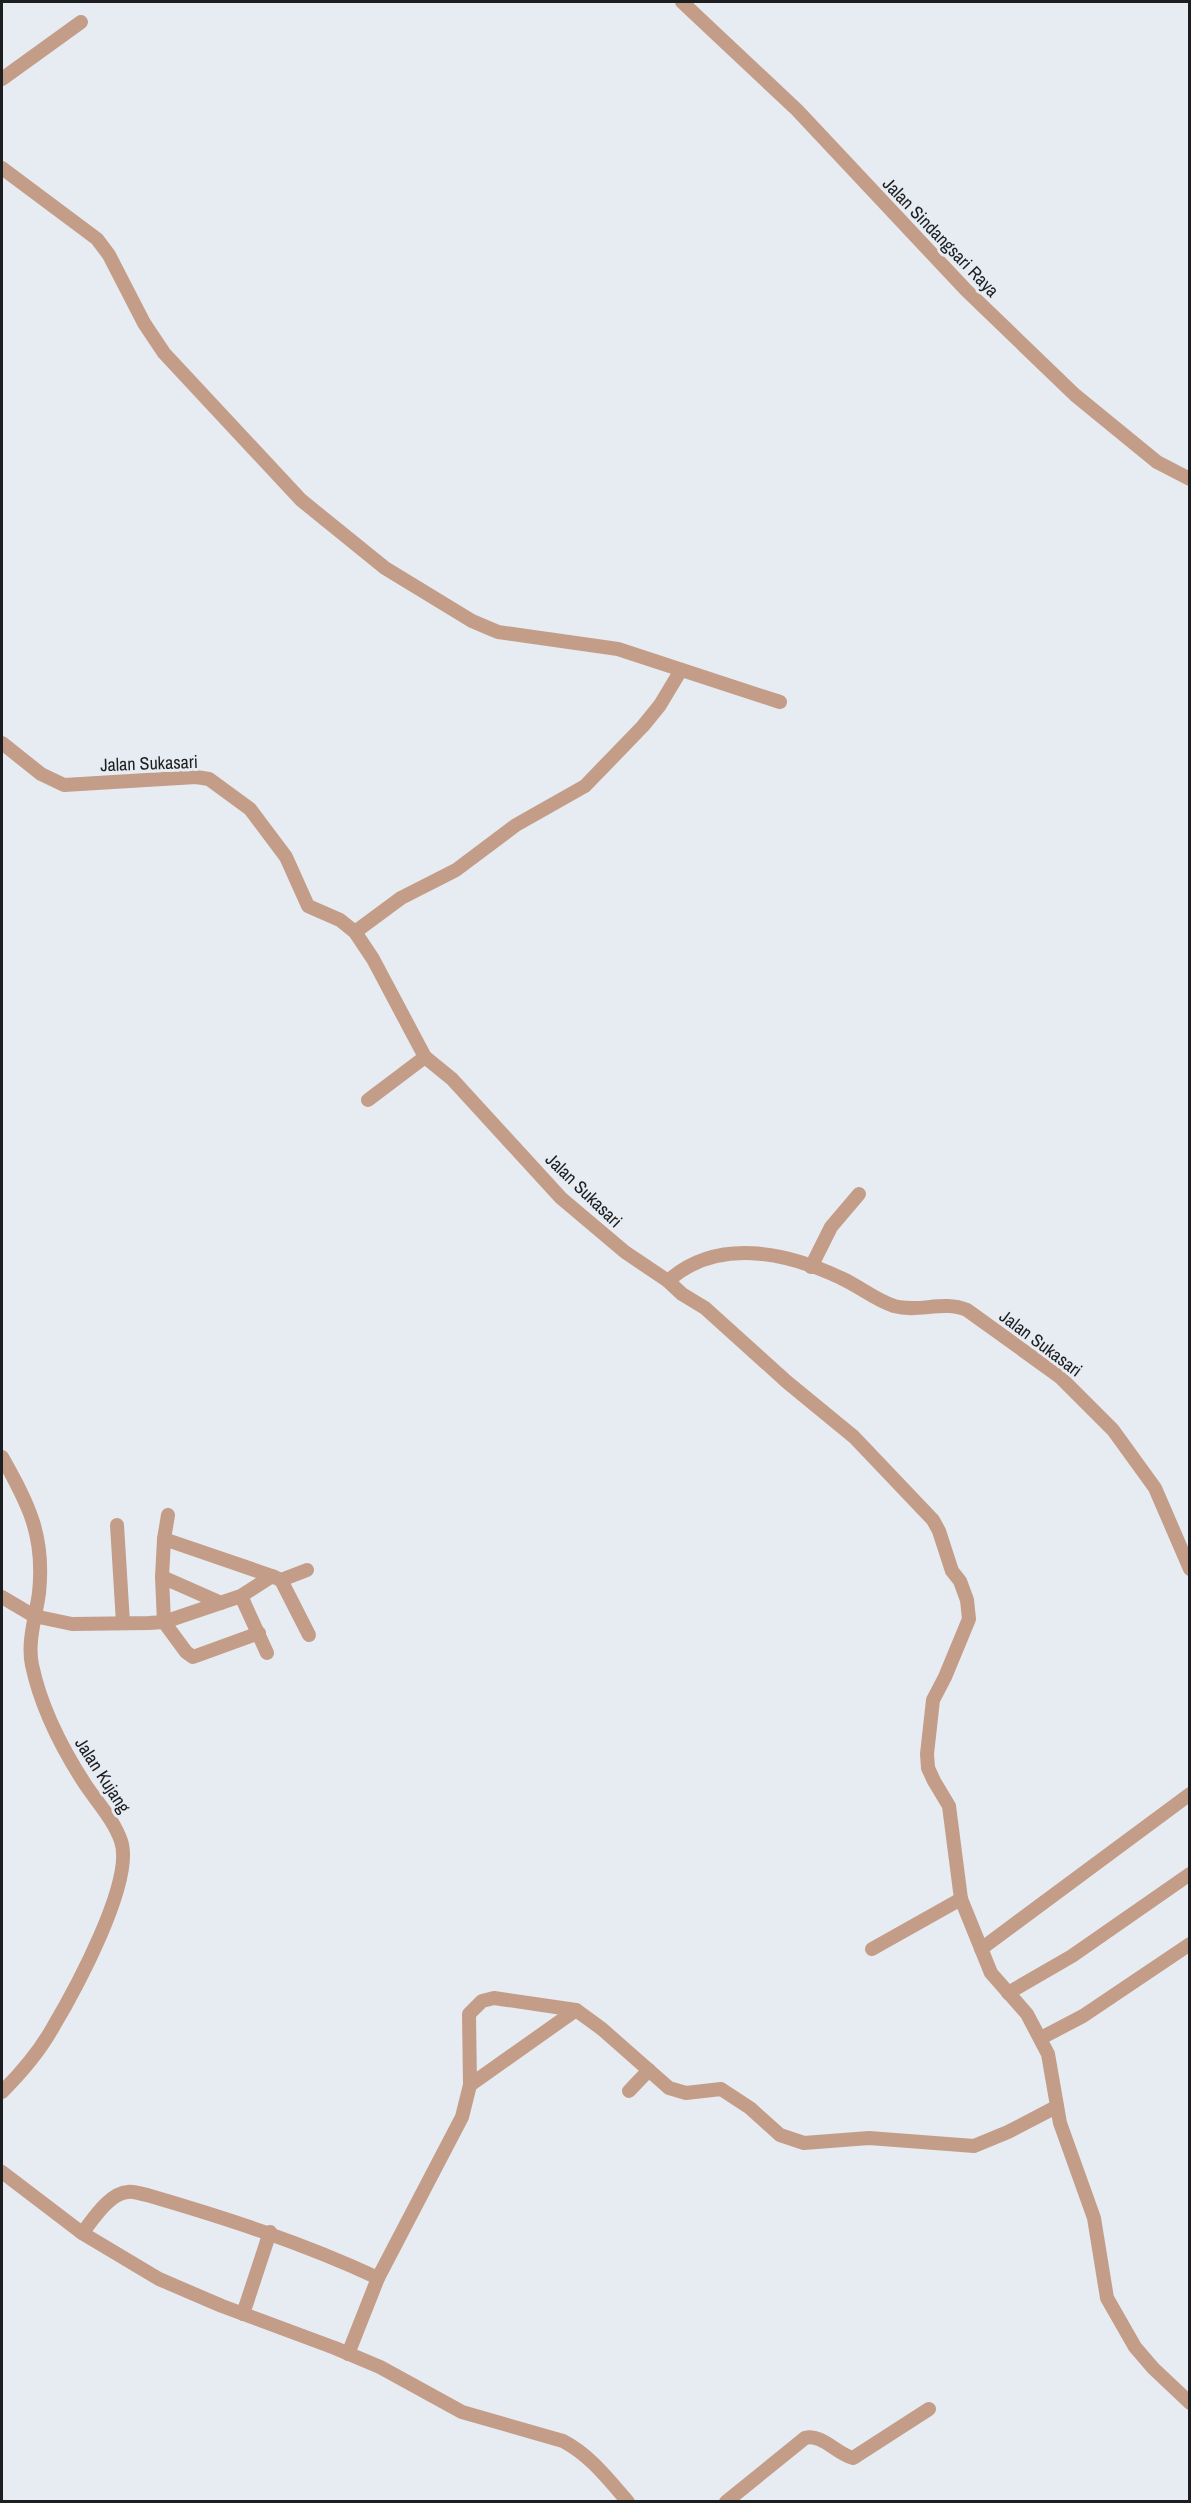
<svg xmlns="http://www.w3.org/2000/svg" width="1191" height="2503" viewBox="0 0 1191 2503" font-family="'Archivo Narrow',sans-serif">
<rect width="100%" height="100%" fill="#e7ecf2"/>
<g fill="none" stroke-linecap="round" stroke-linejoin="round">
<g stroke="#c49d89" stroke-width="14">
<polyline points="682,2 797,110 966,290 1075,395 1157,462 1190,479"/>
<polyline points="2,79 81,22"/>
<polyline points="2,168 97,239 109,255 144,323 164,353 301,500 385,568 472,621 498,632 618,649 780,702"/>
<path d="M2,743L41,774L64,785L196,777L209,779L250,809L286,857L308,906L340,920L355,932L373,959L425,1057L452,1079L561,1198L625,1252L668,1281C717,1237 786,1252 841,1278C859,1286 875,1300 894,1306C919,1313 943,1300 967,1310L1060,1377L1113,1430L1155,1488L1190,1569"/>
<polyline points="355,932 401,898 456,870 516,825 585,786 643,726 660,705 681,670"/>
<polyline points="368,1100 425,1057"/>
<polyline points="811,1267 831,1227 859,1194"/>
<polyline points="668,1281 682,1294 705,1308 787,1382 854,1437 933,1520 939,1531 952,1571 960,1581 967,1600 969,1619 945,1677 933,1700 927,1754 928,1768 934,1781 949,1806 961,1899 991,1973 1027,2014 1048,2054 1060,2123 1094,2218 1107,2298 1135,2347 1153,2368 1190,2403"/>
<path d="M2,1457C29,1505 45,1536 39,1593C36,1616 27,1642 32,1665C41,1708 61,1747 85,1784C97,1802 114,1820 121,1841C135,1881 74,1992 52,2029C39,2052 20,2074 2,2092"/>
<polyline points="117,1525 123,1623"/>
<polyline points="164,1539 272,1576"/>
<polyline points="162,1577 164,1539 168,1515"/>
<polyline points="281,1580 309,1635"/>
<polyline points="241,1596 267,1653"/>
<polyline points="2,1597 34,1616 72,1624 149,1623 164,1622 241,1596 272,1576 281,1580 307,1570"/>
<polyline points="221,1603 162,1577 164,1622 186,1652 193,1657 259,1633"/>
<polyline points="872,1949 961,1899"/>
<polyline points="981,1949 1190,1794"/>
<polyline points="1008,1993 1072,1956 1190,1874"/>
<polyline points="1041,2038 1083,2016 1190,1944"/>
<polyline points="470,2085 576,2010"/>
<polyline points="629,2091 649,2070"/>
<path d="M2,2172L82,2233L159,2279L222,2306L335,2348L380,2367L462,2412L563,2441C590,2455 608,2479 628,2502"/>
<path d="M82,2233C93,2220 109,2193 128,2192C134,2191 141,2194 147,2195C226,2218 303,2243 378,2278"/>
<polyline points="243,2314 270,2232"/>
<polyline points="348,2354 378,2278 462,2117 470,2085 469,2014 482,2001 494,1998 576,2010 602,2029 669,2088 686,2093 721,2089 750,2108 780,2135 804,2143 869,2138 974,2146 1008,2132 1056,2107"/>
<path d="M726,2502L805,2438C821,2433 837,2454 853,2458L929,2409"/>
</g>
</g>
<g text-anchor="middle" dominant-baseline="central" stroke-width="6" stroke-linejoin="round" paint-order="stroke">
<g font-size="18" fill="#1d1e20" stroke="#e7ecf2">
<text transform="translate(941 237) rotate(46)">Jalan Sindangsari Raya</text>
<text transform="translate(149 763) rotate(-2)">Jalan Sukasari</text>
<text transform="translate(584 1190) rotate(44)">Jalan Sukasari</text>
<text transform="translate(1041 1343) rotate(37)">Jalan Sukasari</text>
<text transform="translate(103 1775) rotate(57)">Jalan Kujang</text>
</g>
</g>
<rect width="1191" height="2503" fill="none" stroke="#1d1e20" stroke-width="6"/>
</svg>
